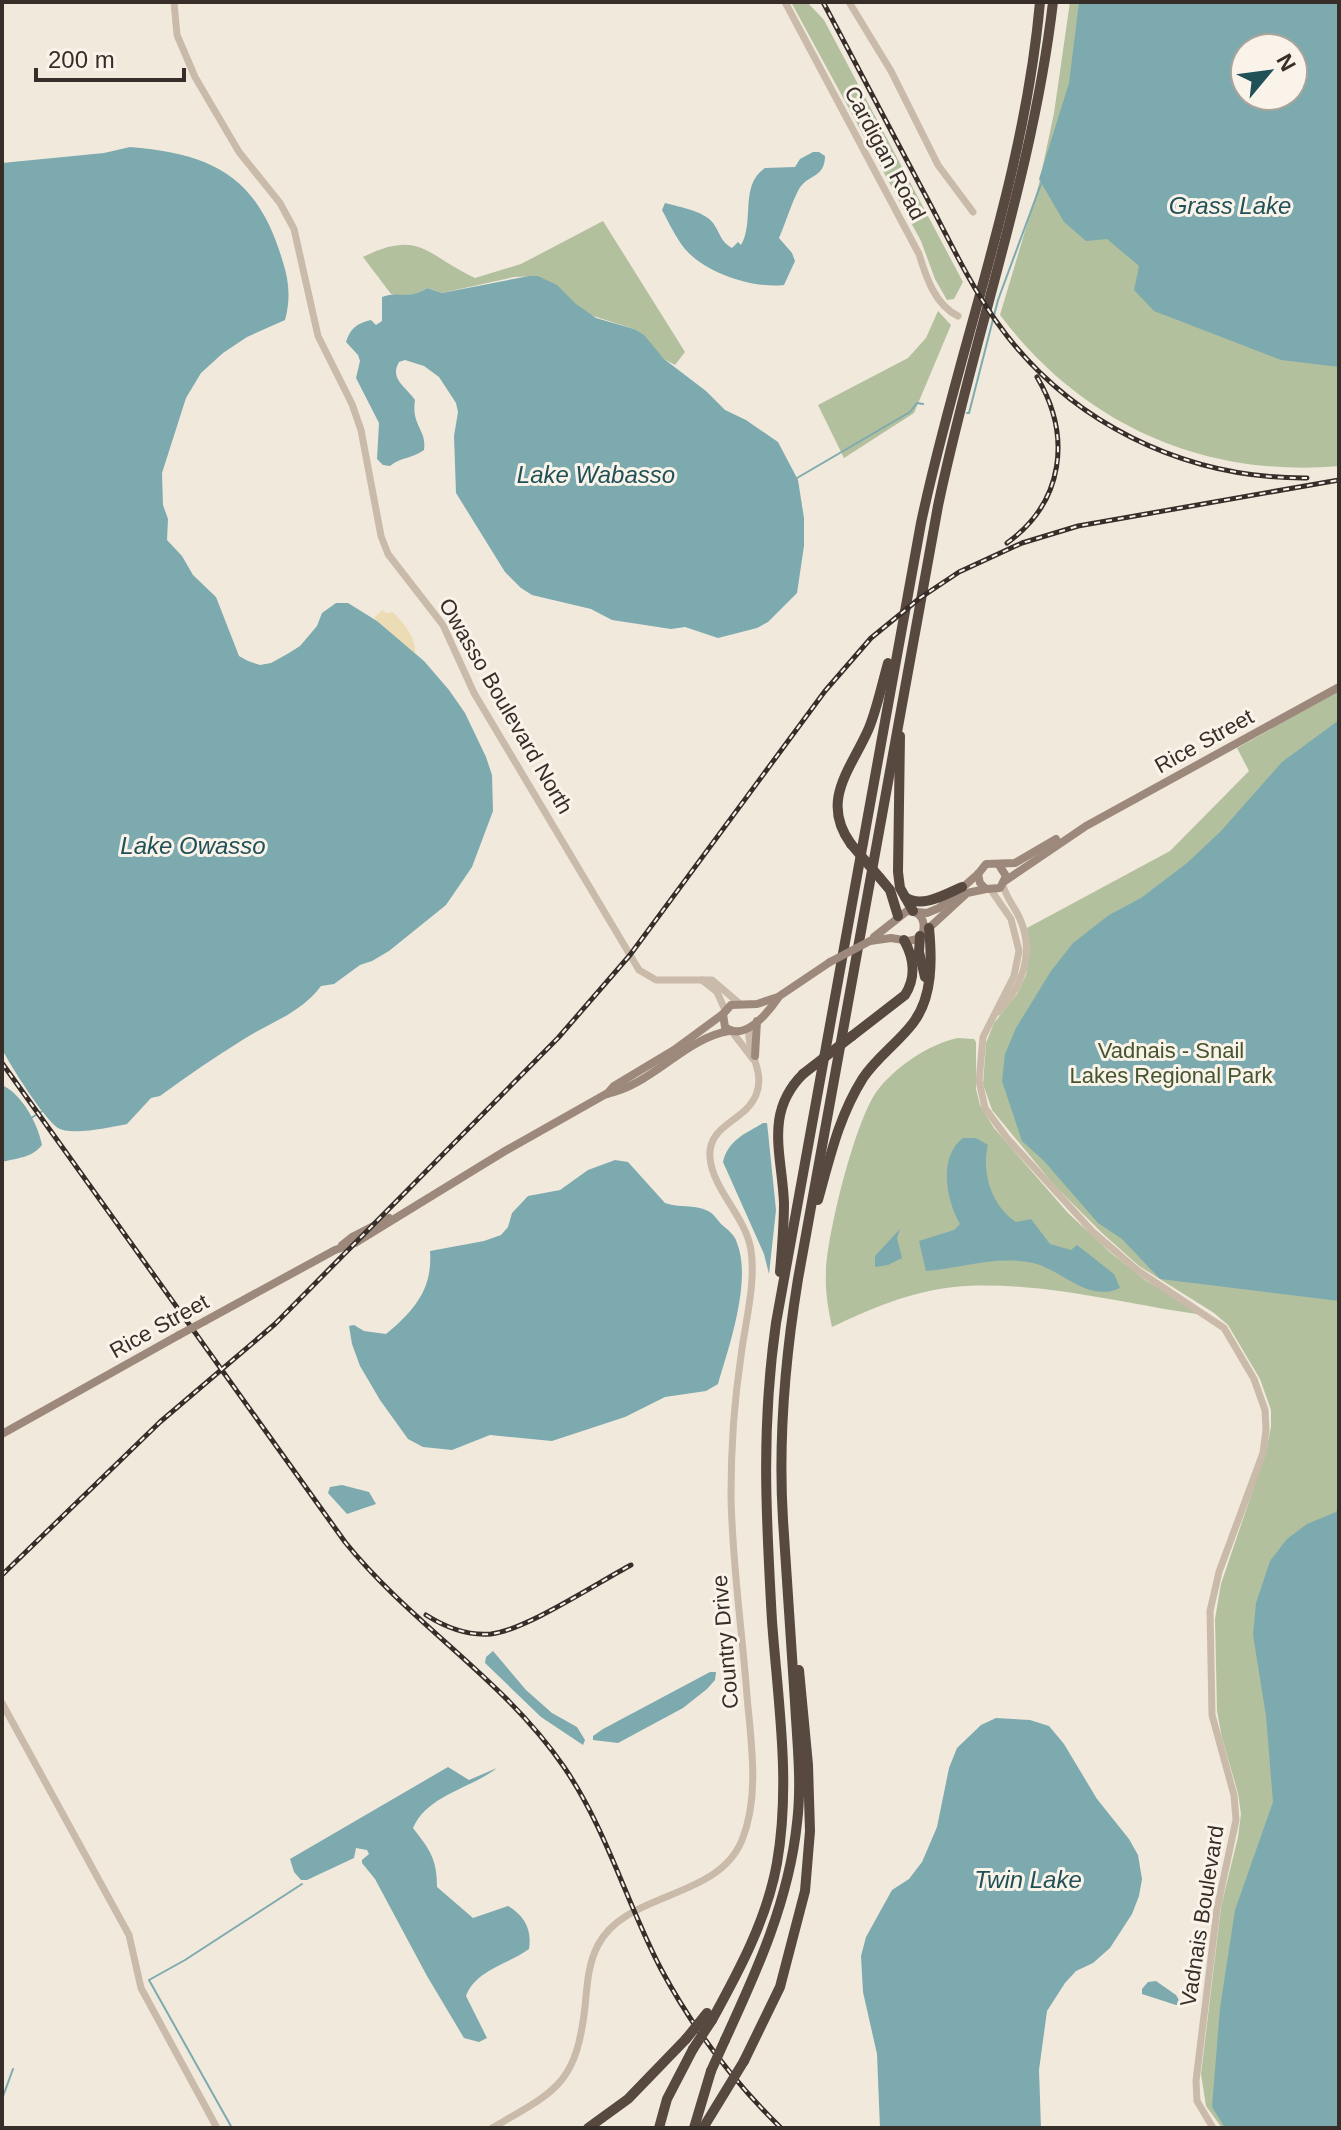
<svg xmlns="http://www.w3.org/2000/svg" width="1341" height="2130" viewBox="0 0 1341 2130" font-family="Arial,sans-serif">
<rect width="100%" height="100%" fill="#f2e9dd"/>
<g fill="#b3c09e" fill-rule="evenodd">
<polygon points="791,2 807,2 824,20 963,282 954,299 947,300 935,279 921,241"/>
<path d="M1070,2H1339V466C1203,478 1082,424 1000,315L1039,184L1054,113ZM1245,48H1293V96H1245Z"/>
<path d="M603,221L685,352L675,365L664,359L634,329L590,315L538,276L514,277L442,293L427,288C413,296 407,297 391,294L363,257C420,229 426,255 475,278L521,264Z"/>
<polygon points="938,311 951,325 914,413 844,458 818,405 908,358 926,338"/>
<polygon points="1339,691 1339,2128 1222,2128 1206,2106 1201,2074 1221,1907 1238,1837 1241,1814 1238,1793 1222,1738 1217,1711 1215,1619 1221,1584 1266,1451 1271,1427 1271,1410 1260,1379 1228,1325 1214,1313 1139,1266 1102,1233 1054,1185 992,1110 983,1084 986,1043 994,1023 1017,994 1026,975 1030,949 1027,928 1170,851 1249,771 1237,748"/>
<path d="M958,1038L974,1039L976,1042V1089L980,1105L994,1128L1068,1213L1111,1253L1145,1280L1203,1315C1124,1304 1032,1279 954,1287C912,1291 870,1309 832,1327C828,1308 825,1291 826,1272C827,1234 855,1121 877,1091C895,1067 929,1044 958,1038Z"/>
</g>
<path fill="#ecdcb5" d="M382,610L387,613L393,612C404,624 417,638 415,654L374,618Z"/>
<g fill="#7daaae" fill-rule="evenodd">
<path d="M1079,2H1339V367L1281,360L1154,311L1134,290L1139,266L1107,239L1086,241L1064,222L1039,179L1069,83ZM1245,48H1293V96H1245Z"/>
<path d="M130,147C213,154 257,176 282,259C289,280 291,298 285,320L247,337L223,353L201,373L186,398L162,473L163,505L168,519L167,540L182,556L193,575L216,597L239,656L248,661L260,665L271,663L289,653L300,646L317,626L322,613L336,603H348L377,621L424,661L449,690L465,713L486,757L492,775L493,811L472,867L446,905L389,951L372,961L360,965L334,984L321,986C301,1013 271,1022 244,1039C215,1057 187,1076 160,1096L151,1098L127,1124C112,1127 71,1136 58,1128C44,1119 10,1065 2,1049V163L104,153Z"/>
<path d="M813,152H819L825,156C825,178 808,174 799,189C791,204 786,222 779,238L792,253L795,261L784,285C754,289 705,273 685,249C676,238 669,223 662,210L665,203C680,207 704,211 713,223C721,234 720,241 732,248L738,242L741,245C755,222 739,185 765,168L795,167L800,159Z"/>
<path d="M529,276H538L557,285L576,304L596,318L634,329L644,335L664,359L706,391L725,410L746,420L778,442L798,480L804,518V546L797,593L768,622L757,628L718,638L685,627L671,629L612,620L591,609L532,595L521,588L505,572L456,493L454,436L458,412L456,403L439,377L424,366L405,360L399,362C389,379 406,387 415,400C411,426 427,429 424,450C414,458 401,457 390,466L383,465L377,459L379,423L356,378L360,361L358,355L346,342C350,329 357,323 371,320L376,325L382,321V297C401,290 406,301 427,288L442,293Z"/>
<polygon points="1339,720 1339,1301 1160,1279 1122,1239 1098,1223 1044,1161 1022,1141 1002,1081 1005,1054 1016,1028 1051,971 1073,943 1109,915 1141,898 1187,863 1221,831 1282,762"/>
<path d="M2,1085C22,1094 38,1124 42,1145C32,1158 17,1158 2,1162Z"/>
<path d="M763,1123H767L768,1132L776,1210L769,1274L764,1254L723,1162C728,1140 745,1134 763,1123Z"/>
<path d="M963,1138H976L988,1145C981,1173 992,1206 1016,1222L1031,1219L1050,1244L1071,1250L1077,1245L1114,1274L1120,1288C1087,1303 1063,1270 1033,1263C998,1255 961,1268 926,1271L919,1241L954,1230L960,1224C946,1200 938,1157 963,1138Z"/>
<path d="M615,1160L628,1162L665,1203C679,1208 694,1204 708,1211C713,1213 717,1219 721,1224C727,1229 735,1235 737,1243C752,1280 729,1347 718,1384L706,1391L665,1397L625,1417L552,1441L490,1435L452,1450L423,1447L408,1439L380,1400L360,1366L352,1344L349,1326L354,1325L364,1331L386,1334C414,1311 433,1289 430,1251L484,1241L501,1235L508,1227L512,1213L528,1196L560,1190L588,1170Z"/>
<polygon points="900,1229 897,1238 902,1258 888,1265 875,1267 875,1256"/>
<polygon points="342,1485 369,1492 376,1504 347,1514 328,1493 330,1487"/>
<polygon points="1339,1508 1339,2128 1225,2128 1212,2107 1220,2008 1235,1910 1273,1802 1266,1716 1253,1635 1256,1603 1270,1561 1287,1539 1307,1524 1336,1512"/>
<polygon points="493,1651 526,1690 552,1713 577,1727 585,1740 583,1745 541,1717 485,1663 486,1657"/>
<polygon points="710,1672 716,1672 715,1680 707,1689 683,1708 618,1743 593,1740 593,1736 603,1729"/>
<polygon points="996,1718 1030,1720 1049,1726 1064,1744 1097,1799 1129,1839 1138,1855 1142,1879 1139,1896 1132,1914 1110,1948 1093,1963 1076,1971 1065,1983 1047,2011 1039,2070 1041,2128 880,2128 877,2054 863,1992 861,1956 866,1937 892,1890 909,1879 922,1862 937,1827 949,1768 957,1748 981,1725"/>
<path d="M448,1767L469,1780L497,1768C472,1788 427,1795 413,1828C430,1850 437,1859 437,1887L473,1918L508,1906C525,1916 532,1930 529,1949C507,1965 476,1970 466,1996L487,2038L479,2042L464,2038L427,1976L375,1879L362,1863V1860L369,1854L367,1850L356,1848L354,1858L307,1880H301L294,1872L290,1859Z"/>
<polygon points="1156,1981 1176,1995 1181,2004 1176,2005 1142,1994 1142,1989 1148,1982"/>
</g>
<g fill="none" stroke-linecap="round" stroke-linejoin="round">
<g stroke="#7daaae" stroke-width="2">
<polyline points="967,413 969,413 998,300 1041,184"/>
<polyline points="797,478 910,412 917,403 923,404"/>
<polyline points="31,1118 46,1109"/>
<polyline points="2,2099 13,2069"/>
<polyline points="232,2128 149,1980 185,1960 302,1884"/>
</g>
<g stroke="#cabaaa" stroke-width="7">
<polyline points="174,2 177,35 195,77 239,152 280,203 294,229 318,336 352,404 361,430 381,536 388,554 443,625 474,693 639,970 656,980 712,980 740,1004"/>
<path d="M785,2L919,254C926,277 935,305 958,316"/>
<polyline points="849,2 891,71 938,165 973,212"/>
<polyline points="991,890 1011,919 1019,951 1014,976 983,1037 979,1081 985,1108 1007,1138 1093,1232 1137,1270 1224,1328 1254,1379 1265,1410 1266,1430 1263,1453 1219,1572 1210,1611 1212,1715 1234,1795 1236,1820 1217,1909 1196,2081 1197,2101 1213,2128"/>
<polyline points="702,980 717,992 725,1010"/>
<path d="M998,1012C1022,987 1035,953 1020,919C1015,907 1006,898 1003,885"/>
<polyline points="733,1033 753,1059"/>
<polyline points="2,1703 129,1935 141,1988 217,2128"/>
<path d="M492,2128C556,2091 576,2085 585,2007C587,1986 588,1964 598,1945C626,1891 718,1900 742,1840C760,1796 751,1742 747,1696C742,1629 732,1562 731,1495C731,1448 734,1402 741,1356C745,1323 756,1284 751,1250C746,1217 713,1190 710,1158C707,1124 745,1122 756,1095C766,1071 746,1051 749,1028"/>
</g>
<g stroke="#9d897b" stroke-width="8">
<polyline points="978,874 980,883 986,889 1000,888 1006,876 999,865"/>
<polyline points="1005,881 1086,826 1339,687"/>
<polyline points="917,912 927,913 939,908 978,874 986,864 1015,863 1056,839"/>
<path d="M874,937L907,911C919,911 926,919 923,932"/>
<polyline points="870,941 891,938 909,941 917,939 967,893 986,889"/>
<path d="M723,1014L725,1027C744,1042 767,1014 778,998"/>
<polyline points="755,1056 757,1021"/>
<polyline points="607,1094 614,1086 674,1050 723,1014 731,1005 757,1004 778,997 830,962"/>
<polyline points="342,1245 352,1237 389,1218"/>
<path d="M205,1321L335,1250L355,1243L505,1151L606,1094C651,1086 685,1038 729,1031"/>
<polyline points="2,1434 179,1335"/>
</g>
<g stroke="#584940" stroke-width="10">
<polyline points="900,736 898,872 900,888 913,911"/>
<path d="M851,844C819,800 852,768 869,728C877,708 882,684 888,663"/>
<polyline points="880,878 890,890 898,916"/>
<path d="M905,897C921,909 946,894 962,887"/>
<polyline points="920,936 919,952 925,977"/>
<path d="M852,1036L905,995C916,978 914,958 904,940"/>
<path d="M818,1200C830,1157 839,1116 863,1078C877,1057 898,1043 913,1023C933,997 932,959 929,928"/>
<path d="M780,1272C782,1249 784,1226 784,1203C782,1154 764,1113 803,1074"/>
<path d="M712,2020C739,1971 767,1919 777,1863C791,1782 778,1702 772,1621C766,1516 761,1428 776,1323L921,523C958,348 1024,181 1040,2"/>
<path d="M725,2040C757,1971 789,1900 797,1823C802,1783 797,1741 795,1702C791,1641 787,1581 783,1520C778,1440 785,1359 798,1279L938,506C973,337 1033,174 1053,2"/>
<polyline points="744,2061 780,1987 805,1891 810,1831 808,1765 799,1670"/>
<polyline points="588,2128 628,2099 686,2039"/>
<polyline points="659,2128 667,2099 693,2049"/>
<polyline points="694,2128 711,2071"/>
</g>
<defs>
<g id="rail">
<path d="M823,2C856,64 889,127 922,189C946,233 967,280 996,321C1067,422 1184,479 1307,478"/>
<path d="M1007,543C1064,502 1072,436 1037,377"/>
<path d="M2,1063L345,1542C411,1624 504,1679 564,1767C607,1830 626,1902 661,1969C692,2027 734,2082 781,2128"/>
<polyline points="2,1575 160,1422 275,1324 558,1038 630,955 825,691 871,638 920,598 959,572 1022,543 1078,526 1339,480"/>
<path d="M426,1615C445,1627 468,1636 491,1634C526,1630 597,1583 631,1565"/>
</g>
</defs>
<use href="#rail" stroke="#372e29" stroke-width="5"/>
<use href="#rail" stroke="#f9f3ea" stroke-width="2" stroke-dasharray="6" stroke-linecap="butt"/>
<g stroke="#9d897b" stroke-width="8">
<polyline points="830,962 870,941"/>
<polyline points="179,1335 205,1321"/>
</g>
<g stroke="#584940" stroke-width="10">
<polyline points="851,844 880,878"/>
<polyline points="803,1074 852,1036"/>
<polyline points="686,2039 707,2013"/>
<polyline points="693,2049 712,2020"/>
<polyline points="711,2071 725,2040"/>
<polyline points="703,2128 744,2061"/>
</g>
</g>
<g text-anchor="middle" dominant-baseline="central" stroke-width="6" stroke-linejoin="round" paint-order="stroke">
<g font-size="22" fill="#372e29" stroke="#f9f3ea">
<text transform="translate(885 153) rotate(62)">Cardigan Road</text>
<text transform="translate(506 706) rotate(60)">Owasso Boulevard North</text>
<text transform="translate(1204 741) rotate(-29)">Rice Street</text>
<text transform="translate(159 1326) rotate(-29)">Rice Street</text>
<text transform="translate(725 1642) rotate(-95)">Country Drive</text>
<text transform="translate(1202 1916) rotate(-81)">Vadnais Boulevard</text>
</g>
<g font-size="22" fill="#45552d" stroke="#f9f3ea">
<text x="1171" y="1050">Vadnais - Snail<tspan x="1171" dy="25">Lakes Regional Park</tspan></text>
</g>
<g font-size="24" font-style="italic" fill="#205158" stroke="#f9f3ea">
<text x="1230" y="205">Grass Lake</text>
<text x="596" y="474">Lake Wabasso</text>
<text x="193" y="845">Lake Owasso</text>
<text x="1028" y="1879">Twin Lake</text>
</g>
</g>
<rect width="1341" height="2130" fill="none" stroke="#372e29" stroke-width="8"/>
<g transform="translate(1269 72) rotate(61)"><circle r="38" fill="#f9f3ea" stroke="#aba49d" stroke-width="2"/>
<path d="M0-6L14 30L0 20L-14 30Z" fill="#205158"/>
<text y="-12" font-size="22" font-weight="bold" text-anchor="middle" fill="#372e29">N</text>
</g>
<path d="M36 68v12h148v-12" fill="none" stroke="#372e29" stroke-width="4"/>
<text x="48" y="68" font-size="24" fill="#372e29" stroke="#f9f3ea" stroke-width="6" paint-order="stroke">200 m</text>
</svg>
